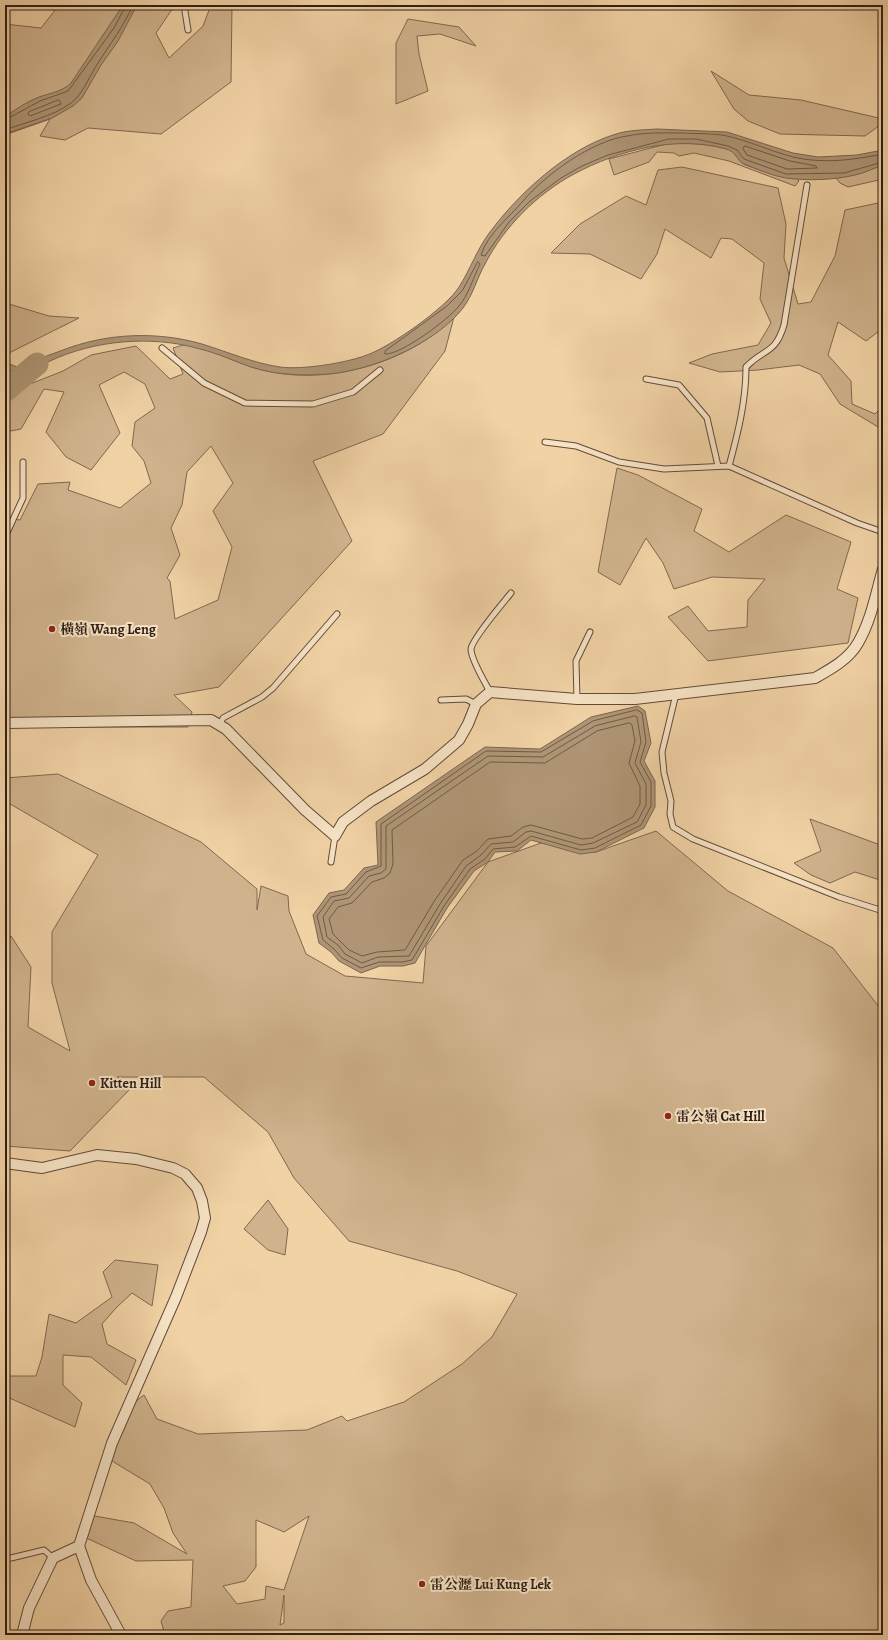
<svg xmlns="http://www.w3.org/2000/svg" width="888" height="1640" viewBox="0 0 888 1640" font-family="Alegreya,'Noto Serif SC',serif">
<rect width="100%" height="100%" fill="#f1d2a5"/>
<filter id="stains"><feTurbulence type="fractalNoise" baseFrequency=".005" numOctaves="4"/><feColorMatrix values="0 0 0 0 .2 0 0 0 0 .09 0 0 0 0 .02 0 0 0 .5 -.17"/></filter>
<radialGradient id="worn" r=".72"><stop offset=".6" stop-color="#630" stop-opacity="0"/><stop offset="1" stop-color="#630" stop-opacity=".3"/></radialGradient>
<g fill="#d0b38d" stroke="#7f6852" fill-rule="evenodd">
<polygon points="59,5 175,5 156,33 169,58 203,26 211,5 232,5 231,82 161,134 88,128 65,140 40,136 50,119 5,135 5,24 41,28"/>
<polygon points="408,19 459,27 476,46 440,34 417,36 419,54 428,91 396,104 396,43"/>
<polygon points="711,71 749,95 801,100 883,119 883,123 865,136 780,134 748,121 734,109"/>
<path d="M670,143C686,143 721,144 734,152C737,154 738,159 741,162C748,168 787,178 796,178L799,181L795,186L729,161L694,153L679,156L674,153L657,152L649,162L614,175L609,159Z"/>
<polygon points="883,165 883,179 848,187 840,183 836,178 858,174"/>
<polygon points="682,167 778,188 786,224 784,258 798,304 811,302 835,256 845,210 883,202 883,328 866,341 838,322 828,355 851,381 852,404 875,414 883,406 883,430 840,404 820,374 799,365 758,370 720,372 689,363 712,354 758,345 771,323 760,299 764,263 732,239 721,238 711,258 665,229 657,254 641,279 590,254 551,253 580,224 626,196 646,205 658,170"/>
<polygon points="5,301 9,304 49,316 79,318 5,355"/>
<path d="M454,317L445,351L383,434L313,461L352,541L219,687L174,695L192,712L188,727H5V518L20,520L38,484L70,482L68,490L120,508L151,483L144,461L132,446L135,422L155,408L145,384L124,372L99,385L120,433L91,470L66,457L46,432L64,392L44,389L21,429L5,432L6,400L30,384L63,371L91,355L136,346L170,379L183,374L173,348C177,347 182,345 185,345C202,345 235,362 252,367C309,386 381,371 430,337C438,331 446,324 454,317ZM211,446L233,483L213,511L232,547L218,600L175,619L170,581L167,578L180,555L171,528L182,505L187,472Z"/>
<polygon points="617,468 638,475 702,509 694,531 729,552 786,515 851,542 837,589 858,598 848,643 708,661 668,617 688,606 708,631 747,627 748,600 765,579 712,577 674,589 663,563 646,538 620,585 598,572"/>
<path d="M58,774L201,842L257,889V910L261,886L288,896L289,911L306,954L345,976L423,983L426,946L488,862L541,843L596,852L656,831L728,891L833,948L883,1012V1635H221L213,1633L165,1635L161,1621L168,1611L191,1607L193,1560L136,1561L82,1536L89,1515L134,1523L187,1554L173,1533L164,1508L150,1484L107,1458L127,1408L144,1395L157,1419L198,1434L307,1430L342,1416L347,1421L404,1402L462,1364L492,1337L517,1294L457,1271L349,1241L294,1178L268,1132L204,1077H117L132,1087L70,1151L5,1146V939L11,936L31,967L28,1027L70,1051L52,983V932L98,855L5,801V778ZM309,1516L284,1590L266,1586L265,1599L237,1604L223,1586L245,1581L256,1567V1520L284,1532ZM284,1595V1623L280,1625Z"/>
<polygon points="810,819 883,846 883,881 855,872 830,883 811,875 794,863 821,851"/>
<polygon points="268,1200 288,1229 285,1255 268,1250 244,1229"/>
<polygon points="115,1260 158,1265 152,1306 132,1293 116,1308 102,1324 107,1344 136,1360 126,1385 91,1357 63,1355 63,1385 82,1403 75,1427 5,1396 5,1376 36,1376 42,1357 49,1314 76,1323 112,1297 103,1272"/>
</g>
<g fill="#af9575" stroke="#7b6550">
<path d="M123,5H137L118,41L101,65L82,98L73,106L52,118L5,134V117C16,109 26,102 39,97C50,93 62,92 71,83Z"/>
<path d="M657,129L727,132L793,153L818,157L857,155L883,150V165C874,168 865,173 855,175C835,180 807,181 786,178C773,176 757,169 744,164C736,160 737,152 726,149C676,135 619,150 574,174C537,194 504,227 485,264C477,278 473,295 463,308C435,344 373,370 329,374C302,376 276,375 251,367C234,361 217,353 200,349C152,335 95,340 50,361C38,366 28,375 17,383H13L14,379L21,373L5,369V362L24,370C34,359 50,355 63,350C107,333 157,331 202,344C228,352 253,363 280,367C303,370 346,363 367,355C390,347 447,307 459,287C470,270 477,249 490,232C519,193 566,150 613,135C627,130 642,130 657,129Z"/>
<polygon points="638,706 645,711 651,743 644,761 655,781 655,807 644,828 596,852 580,854 531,840 517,851 495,852 488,862 474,871 447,908 415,963 403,966 380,966 361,973 339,961 331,952 319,943 313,915 329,893 344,890 364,868 378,865 376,822 485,747 540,749 591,717"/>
</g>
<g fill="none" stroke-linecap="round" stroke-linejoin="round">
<g stroke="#6e5a46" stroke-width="1">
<polygon points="59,100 61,104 30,116 28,114 29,112"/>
<polyline points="5,120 40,101 68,91 114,28 126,5"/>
<path d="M5,130C26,122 52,117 71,103C84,93 89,76 98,63C110,44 124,26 133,5"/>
<polygon points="745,146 790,161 816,166 817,168 787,169 747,155 743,149"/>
<path d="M883,154C853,160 823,164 793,157C770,151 749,141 727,136C713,133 698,134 684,133C665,133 646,132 627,136C592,141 546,174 523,201C509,218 488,233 481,255L485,256L509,222L530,201L561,178L582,166L608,155L669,139H696L728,146L737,150L744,159L786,174L844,173L883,162"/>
<path d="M478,262L480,264C473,278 469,294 459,306C449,319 401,355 385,354V351L447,306L462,291Z"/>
<polygon points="637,710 642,713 646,742 640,762 651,782 651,806 641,825 595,848 581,850 531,836 515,847 493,849 485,859 470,869 444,906 412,960 402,962 379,962 361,968 342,958 334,949 323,940 317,916 331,897 346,894 366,872 381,866 381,824 486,751 541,752 593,721"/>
<polygon points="635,716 637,717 641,742 635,763 646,784 646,805 637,822 593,843 581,845 531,831 526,832 513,842 491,844 481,855 466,866 440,904 409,956 378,957 362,963 345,954 338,945 327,937 323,917 334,901 349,898 369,876 381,873 386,869 386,826 488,756 543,757 595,726"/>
<polygon points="630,723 632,725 635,741 629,763 640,786 640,804 633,817 592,838 582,839 531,825 523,827 511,836 488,839 477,851 463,860 435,900 405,950 377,952 362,956 349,950 333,934 329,919 338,907 352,903 372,882 384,878 390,873 393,864 392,830 490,762 545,763 597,731"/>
</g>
<polyline stroke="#af9575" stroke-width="23" points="5,391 37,364"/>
<defs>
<g id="service">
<polyline points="184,5 188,30"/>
<polyline points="162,348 204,383 245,403 313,404 353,392 380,370"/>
<polyline points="646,379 679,385 707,418 718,466"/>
<polyline points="545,442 576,446 619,462 664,469 729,466 857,523 883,532"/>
<path d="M729,466C738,433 746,401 746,367C764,348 775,355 784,325L807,185"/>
<polyline points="5,537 23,498 23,462"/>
<path d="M490,692C485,682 471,660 471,649C472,639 503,603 511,593"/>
<polyline points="676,694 662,752 664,773 671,801 670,814 673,827 693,839 839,897 883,911"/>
<polyline points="577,699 576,661 590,632"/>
<polyline points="441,700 466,699 476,704"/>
<polyline points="220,724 223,718 262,697 273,688 337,614"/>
<polyline points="331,862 335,836"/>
<polyline points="5,1558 11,1558 44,1550 53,1558"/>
</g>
<g id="minor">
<path d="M5,723L211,720L226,729L305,810L335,836L343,822L371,801L425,769L459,740L468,724L476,704L490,692L577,699H635L815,678C831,669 849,659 858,643C871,621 876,593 883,569"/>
<polyline points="5,1163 42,1168 97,1155 136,1159 173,1168 185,1174 197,1188 202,1201 205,1218 201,1232 176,1297 112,1443 79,1546 91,1580 121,1635"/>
<polyline points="22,1635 29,1608 53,1558 79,1546"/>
</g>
</defs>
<use href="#service" stroke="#5f4b3b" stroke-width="7"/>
<use href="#minor" stroke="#5f4b3b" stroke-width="12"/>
<use href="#service" stroke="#f6e2c4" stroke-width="5"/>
<use href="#minor" stroke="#f6e2c4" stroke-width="10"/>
</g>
<g fill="#8f2418" stroke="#f6e2c4" stroke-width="1.5">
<circle cx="52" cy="629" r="4"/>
<circle cx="92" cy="1083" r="4"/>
<circle cx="668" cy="1116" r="4"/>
<circle cx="422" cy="1584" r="4"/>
</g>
<g text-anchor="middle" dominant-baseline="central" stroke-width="4" stroke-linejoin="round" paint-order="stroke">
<g font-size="14" font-weight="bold" fill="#2e1e18" stroke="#f6e2c4" text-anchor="start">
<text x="60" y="629">橫嶺 Wang Leng</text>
<text x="100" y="1083">Kitten Hill</text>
<text x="676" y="1116">雷公嶺 Cat Hill</text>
<text x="430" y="1584">雷公瀝 Lui Kung Lek</text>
</g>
</g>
<rect width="888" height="1640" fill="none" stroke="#f1d2a5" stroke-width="20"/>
<rect x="6" y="6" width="876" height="1628" fill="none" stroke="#2e1e18" stroke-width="2"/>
<rect x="10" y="10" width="868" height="1620" fill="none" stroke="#2e1e18"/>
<rect width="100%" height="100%" filter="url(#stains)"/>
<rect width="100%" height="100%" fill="url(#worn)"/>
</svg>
